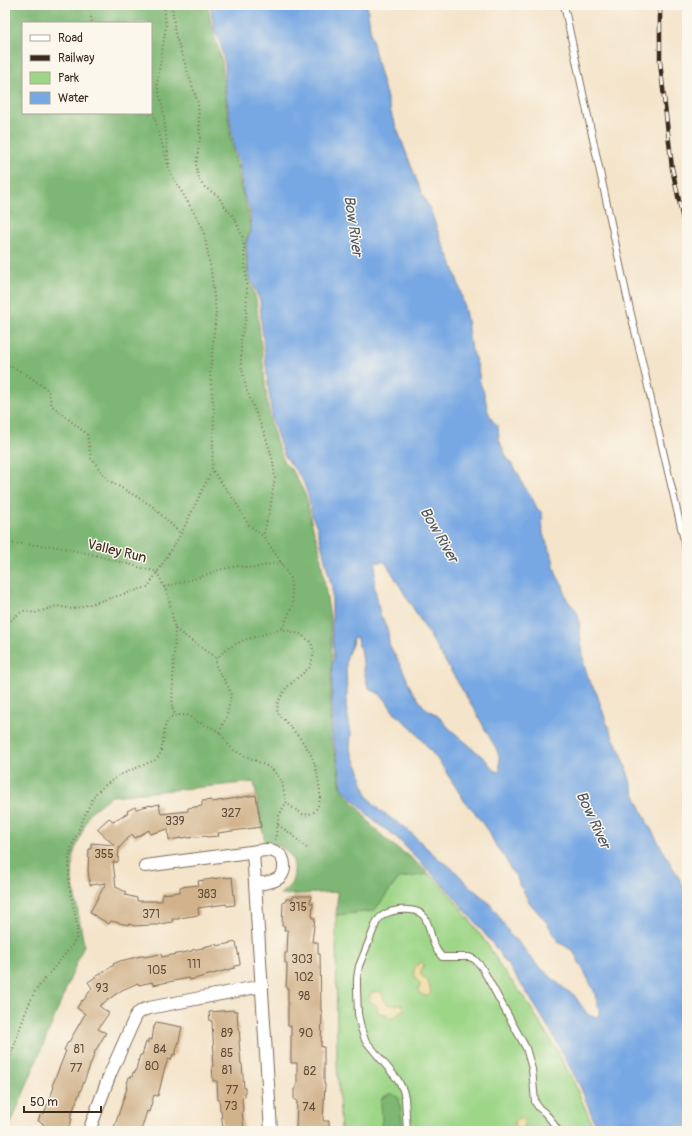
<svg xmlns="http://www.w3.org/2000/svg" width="692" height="1136" viewBox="0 0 692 1136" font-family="Pangolin,sans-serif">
<rect width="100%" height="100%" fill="#fbf7ec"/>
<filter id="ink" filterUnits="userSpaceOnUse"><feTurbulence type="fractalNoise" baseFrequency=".025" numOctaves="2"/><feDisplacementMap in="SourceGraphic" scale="8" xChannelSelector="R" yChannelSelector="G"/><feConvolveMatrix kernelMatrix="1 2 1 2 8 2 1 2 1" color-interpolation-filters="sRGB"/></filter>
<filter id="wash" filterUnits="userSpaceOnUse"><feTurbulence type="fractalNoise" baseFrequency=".012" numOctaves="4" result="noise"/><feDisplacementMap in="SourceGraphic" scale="16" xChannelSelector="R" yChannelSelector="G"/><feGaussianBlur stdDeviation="0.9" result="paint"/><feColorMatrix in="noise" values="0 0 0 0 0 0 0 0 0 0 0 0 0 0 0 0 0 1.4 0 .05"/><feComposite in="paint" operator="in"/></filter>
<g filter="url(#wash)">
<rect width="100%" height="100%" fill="#f4e4ca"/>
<polygon fill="#9ed688" stroke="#6c8053" points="429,874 446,890 460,907 490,948 501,968 522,994 555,1047 575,1085 595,1131 341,1131 337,1062 336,915 374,911 399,878"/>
<g fill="#7eb774" stroke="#5c7049" fill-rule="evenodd">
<path d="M5,5H208L210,20L222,62L224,87L232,146L237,165L242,193L248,211L250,230L245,243L248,275L256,299L258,317L267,401L271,425L279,449L284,462L293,471L306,496L311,521L319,547L330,619L332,656L330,737L336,757L341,788L347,796L357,806L372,826L390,843L411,858L429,874L399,878L374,911L336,915L338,892L279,895C283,891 290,887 292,882C294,877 294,872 294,866C292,851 280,844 265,843L254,782L111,796L90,812L73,855L72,880L84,945L8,1131H5ZM23,23H151V113H23Z"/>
<path d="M391,1093L399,1098L403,1131H381C380,1127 382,1122 382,1118C382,1111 380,1105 382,1098Z"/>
</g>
<g fill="#eeda9e" stroke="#94825e">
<path d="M421,962L424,965L421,971V975L428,981L431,992L428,995L425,996L420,993L419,990L420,984C413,976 410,969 421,962Z"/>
<path d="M375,991L381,992C383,994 383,998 385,1001C389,1007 395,1004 401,1004L403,1006L404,1010L400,1011L395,1017L392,1019L387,1014L378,1013L377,1006C371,1001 367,1003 371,993Z"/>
<polygon points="520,1118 525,1120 523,1127 525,1131 516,1131 514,1122 517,1119"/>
</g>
<path fill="#78a8e3" stroke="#5a6980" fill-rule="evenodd" d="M211,5H367L371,35L379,70L392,116L422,194L430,209L441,240L451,261L459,285L467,320L470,344L478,367L480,383L484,393L488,411L492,420L498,426L499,440L506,456L519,475L523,485L532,498L537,508L542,513L543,534L553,559L554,566L557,576L563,585L565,595L568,601L575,609L578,615L584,664L589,680L597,694L607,724L623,758L634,793L648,824L687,892V1131H598L581,1088L550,1030L522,985L493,944L452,894L395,836L374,821L356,802L348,795L342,787L337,756L332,737V666L334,657L332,630V588L317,527L312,516L308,494L302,479L284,455L272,420L261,320L260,301L249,275L246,243L251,231L250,211L243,193L239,164L234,148L225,86V65L220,42L214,29L211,10ZM376,562H385L389,568L469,701L475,710L487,733L496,748L499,756L500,770L498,772L494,770L485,759L450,729L438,716L424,707L411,689L404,672L389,644L388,632L383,619L380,615L374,584ZM353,637H355L357,638L358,645L361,648L364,671L368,687L371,690L378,693L385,699L395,714L409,725L422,740L441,764L465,802L473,810L490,834L496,846L505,858L512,872L517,877L520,887L523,890L529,902L547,923L559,942L573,951L584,971L594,991L599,1010V1014L596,1017L588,1015L574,995L566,990L536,964L521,945L512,937L494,909L486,900L469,886L459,875L448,865L442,862L431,852L408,830L379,810L368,797L365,790L360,771L350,749L351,733L346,707L347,696L346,664L347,656L352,645Z"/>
<g id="blocks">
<g fill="#d1b28b">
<polygon points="256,795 261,827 218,833 219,836 207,837 206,836 188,838 188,837 169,840 168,829 150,834 149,830 135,838 132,834 119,848 118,862 113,862 116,887 126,892 125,895 137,898 137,901 162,901 162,894 180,892 180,887 199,885 198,881 226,877 227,878 232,877 235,905 227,906 226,904 198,908 199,915 179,918 179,919 172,919 173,922 159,924 159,925 152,925 134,926 129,924 128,925 111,921 109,924 92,914 92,913 90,912 106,883 90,885 88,870 89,849 91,849 91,843 114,845 97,829 109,818 113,821 128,813 127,811 135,807 136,809 151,805 151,806 159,804 161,814 188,811 188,808 202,806 202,801 212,800 212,802"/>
<polygon points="293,896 311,896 310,903 313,903 312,918 315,918 312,942 318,942 318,954 320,954 321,1011 322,1011 321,1047 324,1047 324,1084 325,1084 323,1121 329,1121 329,1129 327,1129 327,1131 296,1131 297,1100 294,1100 294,1089 296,1089 296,1085 297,1085 297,1063 291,1063 291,1026 288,1026 288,988 286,988 287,969 287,963 285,963 285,953 287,953 288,931 287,930 284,930 285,926 282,926 283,902 286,902 286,899 293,899"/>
<polygon points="236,942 240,963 240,965 235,966 235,968 190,980 189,978 153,985 152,982 139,985 138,983 122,990 99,1006 109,1013 98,1029 106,1033 94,1053 95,1053 90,1065 90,1066 70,1118 72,1119 67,1131 42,1131 45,1126 43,1125 43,1123 38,1121 41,1113 44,1114 54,1087 52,1086 66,1051 64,1050 68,1042 69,1042 85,1014 77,1008 82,1000 83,1001 92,988 88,982 114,965 113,964 120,961 141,956 144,956 144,957 161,954 162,957 192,951 192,950 203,948 203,947 216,944 217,946"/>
<polygon points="234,1010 234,1011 237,1011 238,1027 239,1027 240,1041 239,1041 241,1064 242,1064 244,1088 245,1088 245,1097 242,1098 243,1111 242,1111 244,1131 223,1131 221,1110 220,1110 219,1099 218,1100 217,1081 213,1081 212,1066 213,1066 212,1055 214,1055 212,1021 210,1021 209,1012"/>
<polygon points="156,1022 182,1027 179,1041 175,1055 173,1054 171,1060 168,1059 164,1071 158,1096 154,1095 149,1112 147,1111 141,1131 113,1131 127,1088 126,1088 129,1077 132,1077 133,1072 135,1073 140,1055 142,1055 146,1042 148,1043 148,1039 152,1040 154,1026 155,1026"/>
</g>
</g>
</g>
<g filter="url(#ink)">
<use href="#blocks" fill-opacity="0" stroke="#7c6b5a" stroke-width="1"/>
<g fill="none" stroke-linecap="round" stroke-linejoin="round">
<defs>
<g id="lane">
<polyline points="564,5 627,297 687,553"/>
<path d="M407,1131L405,1098L403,1090L398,1080L365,1040L361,1028L358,1014L357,989V978L359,966L377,921C382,914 390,911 399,910C439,906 422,936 442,957H469L474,959L481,966L526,1048L532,1069L535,1102L539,1108L544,1112L551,1120L558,1131"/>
</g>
<g id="street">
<polyline points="253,852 271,1131"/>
<path d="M145,866L265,850C269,850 273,850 277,853C286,858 287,874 277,879C271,883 262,883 255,884"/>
<polyline points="89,1131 110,1074 134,1020 137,1014 143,1010 149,1008 262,986"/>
</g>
</defs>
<use href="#lane" stroke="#7c6b5a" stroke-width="8"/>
<use href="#street" stroke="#7c6b5a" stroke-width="14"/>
<g stroke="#7c6b5a" stroke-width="2" stroke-dasharray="1 3" stroke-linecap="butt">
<polyline points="89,5 92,23"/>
<polyline points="164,5 166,26 157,84 163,109 169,165"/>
<polyline points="172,5 175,34 198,103 200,138 196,166 198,176 203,186 218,196 225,207 234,217 243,238 247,291 246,318 241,338 241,365 247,391 266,438 273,461 275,478 270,509 263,536"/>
<polyline points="151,105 170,172 203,228 211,270 216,313 210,374 214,412 212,470 235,501 248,524 263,536 277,556 290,578 293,604 282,629"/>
<polyline points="5,368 11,366 26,374 48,390 52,406 87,434 91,458 108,480 151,505 181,534"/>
<polyline points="5,543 53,546 91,554 157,572"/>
<polyline points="157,572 168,595 175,629 172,707 175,715"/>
<polyline points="164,587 194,579 219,570 238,566 253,568 281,562"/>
<polyline points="5,626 18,614 24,611 35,613 57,606 73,609 148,587 181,534 212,470"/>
<polyline points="175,629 216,658"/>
<polyline points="278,825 290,833 309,850"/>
<polyline points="275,840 279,816 286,802"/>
<path d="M5,1071L28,1006L35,991L70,948L77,937V925L69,885V859L71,848L85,815L95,794L104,786L120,775L155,760C155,760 159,756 159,756C167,742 158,715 180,715C190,715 188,715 196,721C203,725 213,727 219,732L227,716L231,695L229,688L216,667V659L226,649L244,640L282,629L300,634L311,642L314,653L310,667L286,688L278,702L277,712C290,727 307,743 314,762C316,769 318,777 319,784C321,795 321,804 313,813L304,815L290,806L286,802L282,782L275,772L269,767L235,751L228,744L219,732"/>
</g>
<use href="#lane" stroke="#fff" stroke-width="6"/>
<use href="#street" stroke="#fff" stroke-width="12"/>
<defs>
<polyline id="rail" points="660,5 660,62 672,168 687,238"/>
</defs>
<use href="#rail" stroke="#3b2a1e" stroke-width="4.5"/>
<use href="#rail" stroke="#fbf7ec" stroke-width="3" stroke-dasharray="9" stroke-linecap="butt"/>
</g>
</g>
<g text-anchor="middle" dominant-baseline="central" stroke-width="3" stroke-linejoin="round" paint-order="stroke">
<g font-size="12" fill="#604c39">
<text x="231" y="813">327</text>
<text x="175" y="821">339</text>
<text x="104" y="854">355</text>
<text x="207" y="894">383</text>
<text x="298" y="907">315</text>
<text x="151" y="914">371</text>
<text x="302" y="959">303</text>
<text x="194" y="964">111</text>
<text x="157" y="970">105</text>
<text x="304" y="977">102</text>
<text x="102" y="988">93</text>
<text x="304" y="996">98</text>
<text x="227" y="1033">89</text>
<text x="306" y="1033">90</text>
<text x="79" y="1049">81</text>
<text x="160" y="1049">84</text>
<text x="227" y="1053">85</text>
<text x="152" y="1066">80</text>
<text x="76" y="1068">77</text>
<text x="227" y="1070">81</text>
<text x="310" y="1071">82</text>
<text x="232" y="1090">77</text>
<text x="231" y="1106">73</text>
<text x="309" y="1107">74</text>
</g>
<g font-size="14" fill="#3b2a1e" stroke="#fbf7ec">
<text transform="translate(117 551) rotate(14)">Valley Run</text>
</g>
<g font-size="15" font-style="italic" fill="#505663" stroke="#fbf7ec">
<text transform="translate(353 226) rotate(82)">Bow River</text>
<text transform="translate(439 535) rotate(60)">Bow River</text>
<text transform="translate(593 820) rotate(65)">Bow River</text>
</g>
</g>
<rect width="692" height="1136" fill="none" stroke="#fbf7ec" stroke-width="20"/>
<rect x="22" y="22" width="130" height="92" fill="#fbf7ec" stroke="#aea59a"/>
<rect x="30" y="35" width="20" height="6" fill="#ffffff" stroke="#aea59a"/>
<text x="58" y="42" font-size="12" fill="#3b2a1e">Road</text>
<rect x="30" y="55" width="20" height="6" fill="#3b2a1e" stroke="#aea59a"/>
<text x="58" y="62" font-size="12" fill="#3b2a1e">Railway</text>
<rect x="30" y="72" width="20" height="12" fill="#9ed688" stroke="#aea59a"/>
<text x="58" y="82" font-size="12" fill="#3b2a1e">Park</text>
<rect x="30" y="92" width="20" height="12" fill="#78a8e3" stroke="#aea59a"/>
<text x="58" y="102" font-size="12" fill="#3b2a1e">Water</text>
<path d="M24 1106v6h77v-6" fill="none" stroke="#3b2a1e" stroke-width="2"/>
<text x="30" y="1106" font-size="12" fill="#3b2a1e" stroke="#fbf7ec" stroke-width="3" paint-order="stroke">50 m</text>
</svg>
